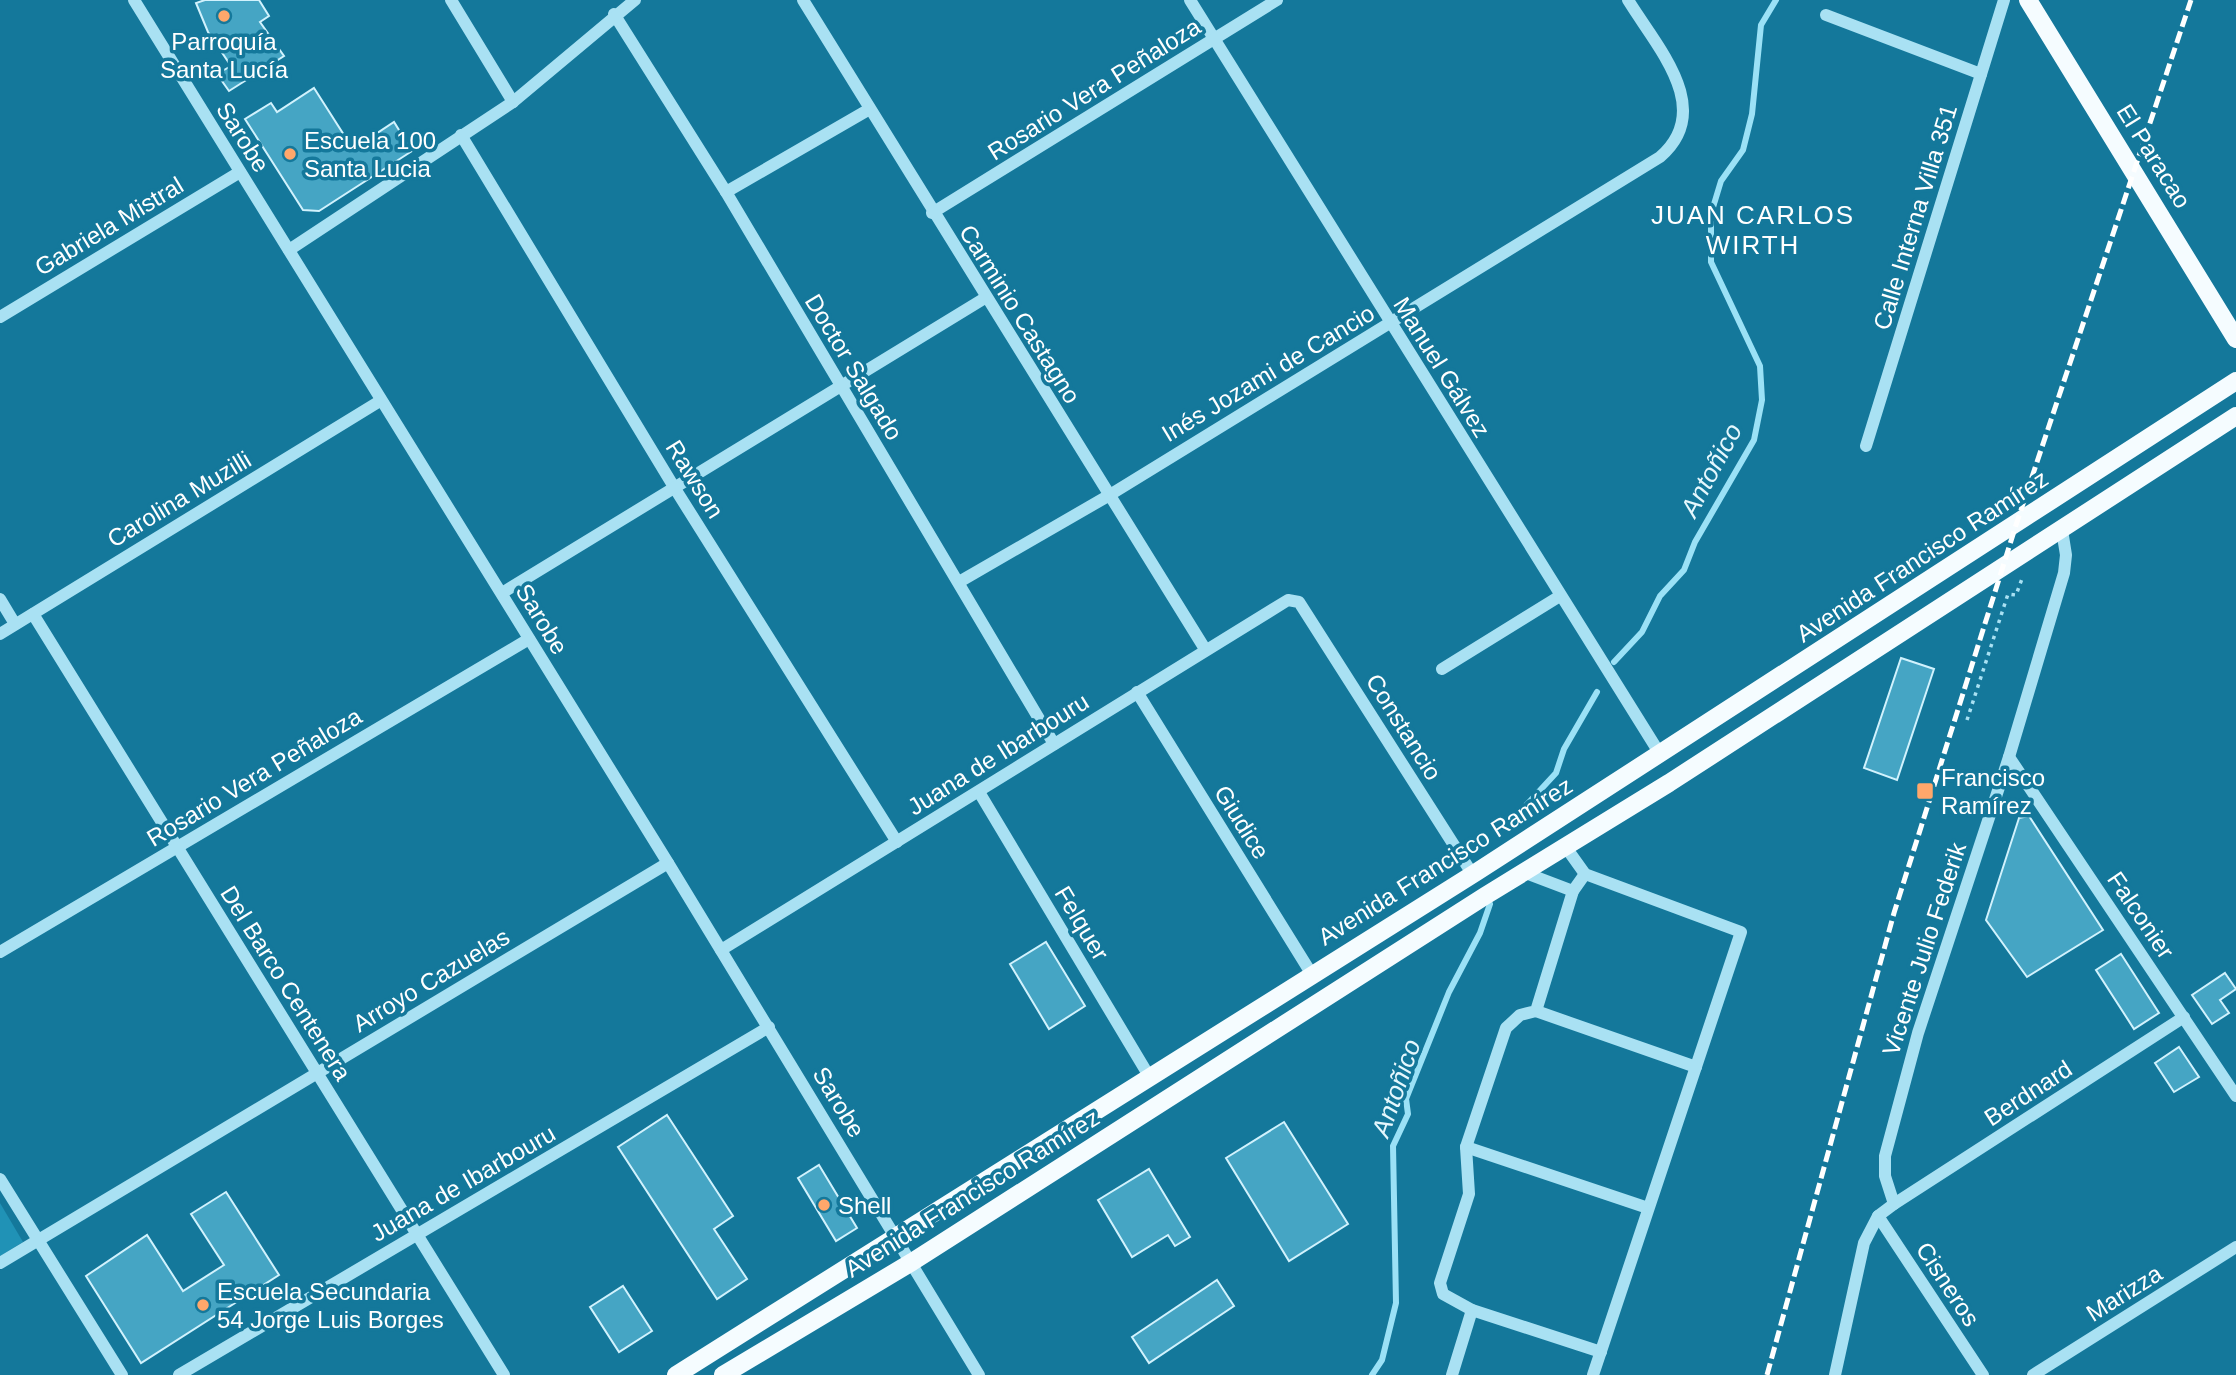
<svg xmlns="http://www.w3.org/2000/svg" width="2236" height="1375" viewBox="0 0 2236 1375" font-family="Helvetica,sans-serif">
<rect width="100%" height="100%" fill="#14789b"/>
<polygon fill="#2092b6" points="0,1203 23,1242 0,1256"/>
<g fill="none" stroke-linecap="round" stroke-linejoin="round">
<g stroke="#9be1f6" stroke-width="6">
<polyline points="1614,662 1642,632 1660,596 1684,570 1695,542 1754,440 1762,400 1760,366 1711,262 1711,214 1721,181 1743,150 1752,114 1761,25 1776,0"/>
<polyline points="1520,812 1556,773 1564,749 1597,692"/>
<polyline points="1372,1375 1382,1360 1396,1303 1393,1146 1408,1114 1406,1099 1449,992 1480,933 1490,904"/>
</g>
</g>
<g fill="#45a5c4" stroke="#d1f2fd" stroke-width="2">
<polygon points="205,0 259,0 269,16 260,22 284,56 229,91 217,74 231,66 208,32 196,3"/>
<polygon points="314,88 353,149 394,122 412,151 319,211 303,210 245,119 271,103 277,112"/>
<polygon points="1901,658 1934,669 1897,780 1864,768"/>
<polygon points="2029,816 2103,930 2027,977 1986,920 2019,818"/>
<polygon points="1046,942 1085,1006 1049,1029 1010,964"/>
<polygon points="2121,954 2159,1013 2134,1029 2096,970"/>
<polygon points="2225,973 2236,989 2220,1000 2229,1013 2212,1024 2192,995"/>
<polygon points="2179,1047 2199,1077 2174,1092 2155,1063"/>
<polygon points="667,1115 733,1216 714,1229 747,1279 717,1299 618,1147"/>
<polygon points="1284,1122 1348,1224 1289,1261 1226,1158"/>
<polygon points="819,1165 857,1228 836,1241 798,1178"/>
<polygon points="1149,1169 1190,1237 1175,1246 1168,1235 1132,1257 1098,1200"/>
<polygon points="226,1192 279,1275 141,1363 86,1276 147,1235 183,1291 224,1265 191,1214"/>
<polygon points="1217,1280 1234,1306 1149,1363 1132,1337"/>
<polygon points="623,1286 652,1331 619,1352 590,1307"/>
</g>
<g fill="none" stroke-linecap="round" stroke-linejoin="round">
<polyline stroke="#a9e1f3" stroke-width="3.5" stroke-dasharray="3.5 5" stroke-linecap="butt" points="1967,720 2008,594 2016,595 2023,576"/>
<g stroke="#a9e1f3" stroke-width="12">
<polyline points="134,0 668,863 979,1375"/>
<polyline points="451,0 513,102"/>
<polyline points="803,0 1205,649"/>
<polyline points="1190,0 1660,754"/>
<polyline points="614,14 726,192 1054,744"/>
<polyline points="1826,15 1981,74"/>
<polyline points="461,135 674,487 897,842"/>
<polyline points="726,192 868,110"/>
<polyline points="932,213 1277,0"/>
<polyline points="289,250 513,102 635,0"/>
<polyline points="0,317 240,172"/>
<polyline points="1866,446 2004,0"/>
<path d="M959,582L1108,496L1660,157C1716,109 1656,46 1628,0"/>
<polyline points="502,593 985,298"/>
<polyline points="0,599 15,624"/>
<polyline points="33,614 504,1375"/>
<polyline points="0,634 380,401"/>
<polyline points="1442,669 1560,596"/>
<polyline points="1137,692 1311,973"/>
<polyline points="2009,757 2236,1096"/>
<polyline points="979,792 1149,1076"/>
<polyline points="1565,846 1585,874 1741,932 1593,1375"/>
<polyline points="1523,872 1573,891"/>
<polyline points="1585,874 1573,891 1536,1011 1520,1015 1506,1028 1466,1147 1469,1194 1440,1283 1443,1294 1472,1310 1601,1352"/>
<polyline points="721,950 1288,600 1299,602 1473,875"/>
<polyline points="0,952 529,639"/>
<polyline points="1536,1011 1696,1067"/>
<polyline points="1466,1147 1648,1208"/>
<polyline points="0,1179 122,1375"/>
<polyline points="1894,1204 2184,1017"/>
<polyline points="1878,1216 1983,1375"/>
<polyline points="0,1263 668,863"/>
<polyline points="179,1375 769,1027"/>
<polyline points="1452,1375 1472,1310"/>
<polyline points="1835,1375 1864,1243 1878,1216 1894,1204 1885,1176 1885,1156 1918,1033 2009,757 2064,573 2066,555 2062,530"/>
<polyline points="2033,1375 2236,1247"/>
</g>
<g stroke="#f5fcff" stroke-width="18">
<polyline points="2028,0 2236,339"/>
<polyline points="676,1375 1475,873 2236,381"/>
<polyline points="723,1375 912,1262 1485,896 1669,783 2236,416"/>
</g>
<polyline stroke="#fff" stroke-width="5" stroke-dasharray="12 5" stroke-linecap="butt" points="1767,1375 1894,913 2016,525 2191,0"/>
</g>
<g fill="#ffa76b" stroke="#14789b" stroke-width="2.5">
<circle cx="224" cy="16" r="7"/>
<circle cx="290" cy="154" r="7"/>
<rect x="1916" y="782" width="18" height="18" rx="3.5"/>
<circle cx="824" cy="1205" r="7"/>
<circle cx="203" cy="1305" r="7"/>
</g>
<g text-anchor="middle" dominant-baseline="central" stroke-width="7" stroke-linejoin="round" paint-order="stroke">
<g font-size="24" fill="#fff" stroke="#14789b" text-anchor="start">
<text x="224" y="41" text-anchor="middle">Parroquía<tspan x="224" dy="28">Santa Lucía</tspan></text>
<text x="304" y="140">Escuela 100<tspan x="304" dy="28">Santa Lucia</tspan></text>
<text x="1941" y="777">Francisco<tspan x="1941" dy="28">Ramírez</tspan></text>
<text x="838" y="1205">Shell</text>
<text x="217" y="1291">Escuela Secundaria<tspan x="217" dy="28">54 Jorge Luis Borges</tspan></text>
</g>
<g font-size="24" fill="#fff" stroke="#14789b">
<text transform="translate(1094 89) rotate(-32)">Rosario Vera Peñaloza</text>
<text transform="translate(243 137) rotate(58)">Sarobe</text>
<text transform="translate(2154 156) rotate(58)">El Paracao</text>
<text transform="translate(1915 217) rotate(-73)">Calle Interna Villa 351</text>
<text transform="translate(109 226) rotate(-31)">Gabriela Mistral</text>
<text transform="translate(1020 314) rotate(58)">Carminio Castagno</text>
<text transform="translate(854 367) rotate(59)">Doctor Salgado</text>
<text transform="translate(1442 367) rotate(58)">Manuel Gálvez</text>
<text transform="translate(1268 373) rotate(-31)">Inés Jozami de Cancio</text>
<text transform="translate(695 479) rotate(58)">Rawson</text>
<text transform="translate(179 499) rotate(-31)">Carolina Muzilli</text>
<text transform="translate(1922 556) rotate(-33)">Avenida Francisco Ramírez</text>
<text transform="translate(542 619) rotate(59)">Sarobe</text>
<text transform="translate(1404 727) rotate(58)">Constancio</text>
<text transform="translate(998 754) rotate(-32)">Juana de Ibarbouru</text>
<text transform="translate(254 777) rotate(-31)">Rosario Vera Peñaloza</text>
<text transform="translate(1242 822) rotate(58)">Giudice</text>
<text transform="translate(1445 861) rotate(-32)">Avenida Francisco Ramírez</text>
<text transform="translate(2141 915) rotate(56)">Falconier</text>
<text transform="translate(1082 923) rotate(59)">Felquer</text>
<text transform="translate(1924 949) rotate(-72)">Vicente Julio Federik</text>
<text transform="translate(431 980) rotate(-31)">Arroyo Cazuelas</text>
<text transform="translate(286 983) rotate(58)">Del Barco Centenera</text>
<text transform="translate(2028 1093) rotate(-33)">Berdnard</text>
<text transform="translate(839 1102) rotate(59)">Sarobe</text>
<text transform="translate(463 1183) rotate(-30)">Juana de Ibarbouru</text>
<text transform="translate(972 1193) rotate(-32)">Avenida Francisco Ramírez</text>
<text transform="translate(1948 1284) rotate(57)">Cisneros</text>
<text transform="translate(2124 1293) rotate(-32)">Marizza</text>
</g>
<g font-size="26" letter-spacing="2" fill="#fff" stroke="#14789b">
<text x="1753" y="215">JUAN CARLOS<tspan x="1753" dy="30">WIRTH</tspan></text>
</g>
<g font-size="26" font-style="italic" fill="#e5f7fd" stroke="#14789b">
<text transform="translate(1711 470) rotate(-62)">Antoñico</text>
<text transform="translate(1396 1088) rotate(-71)">Antoñico</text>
</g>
</g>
</svg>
